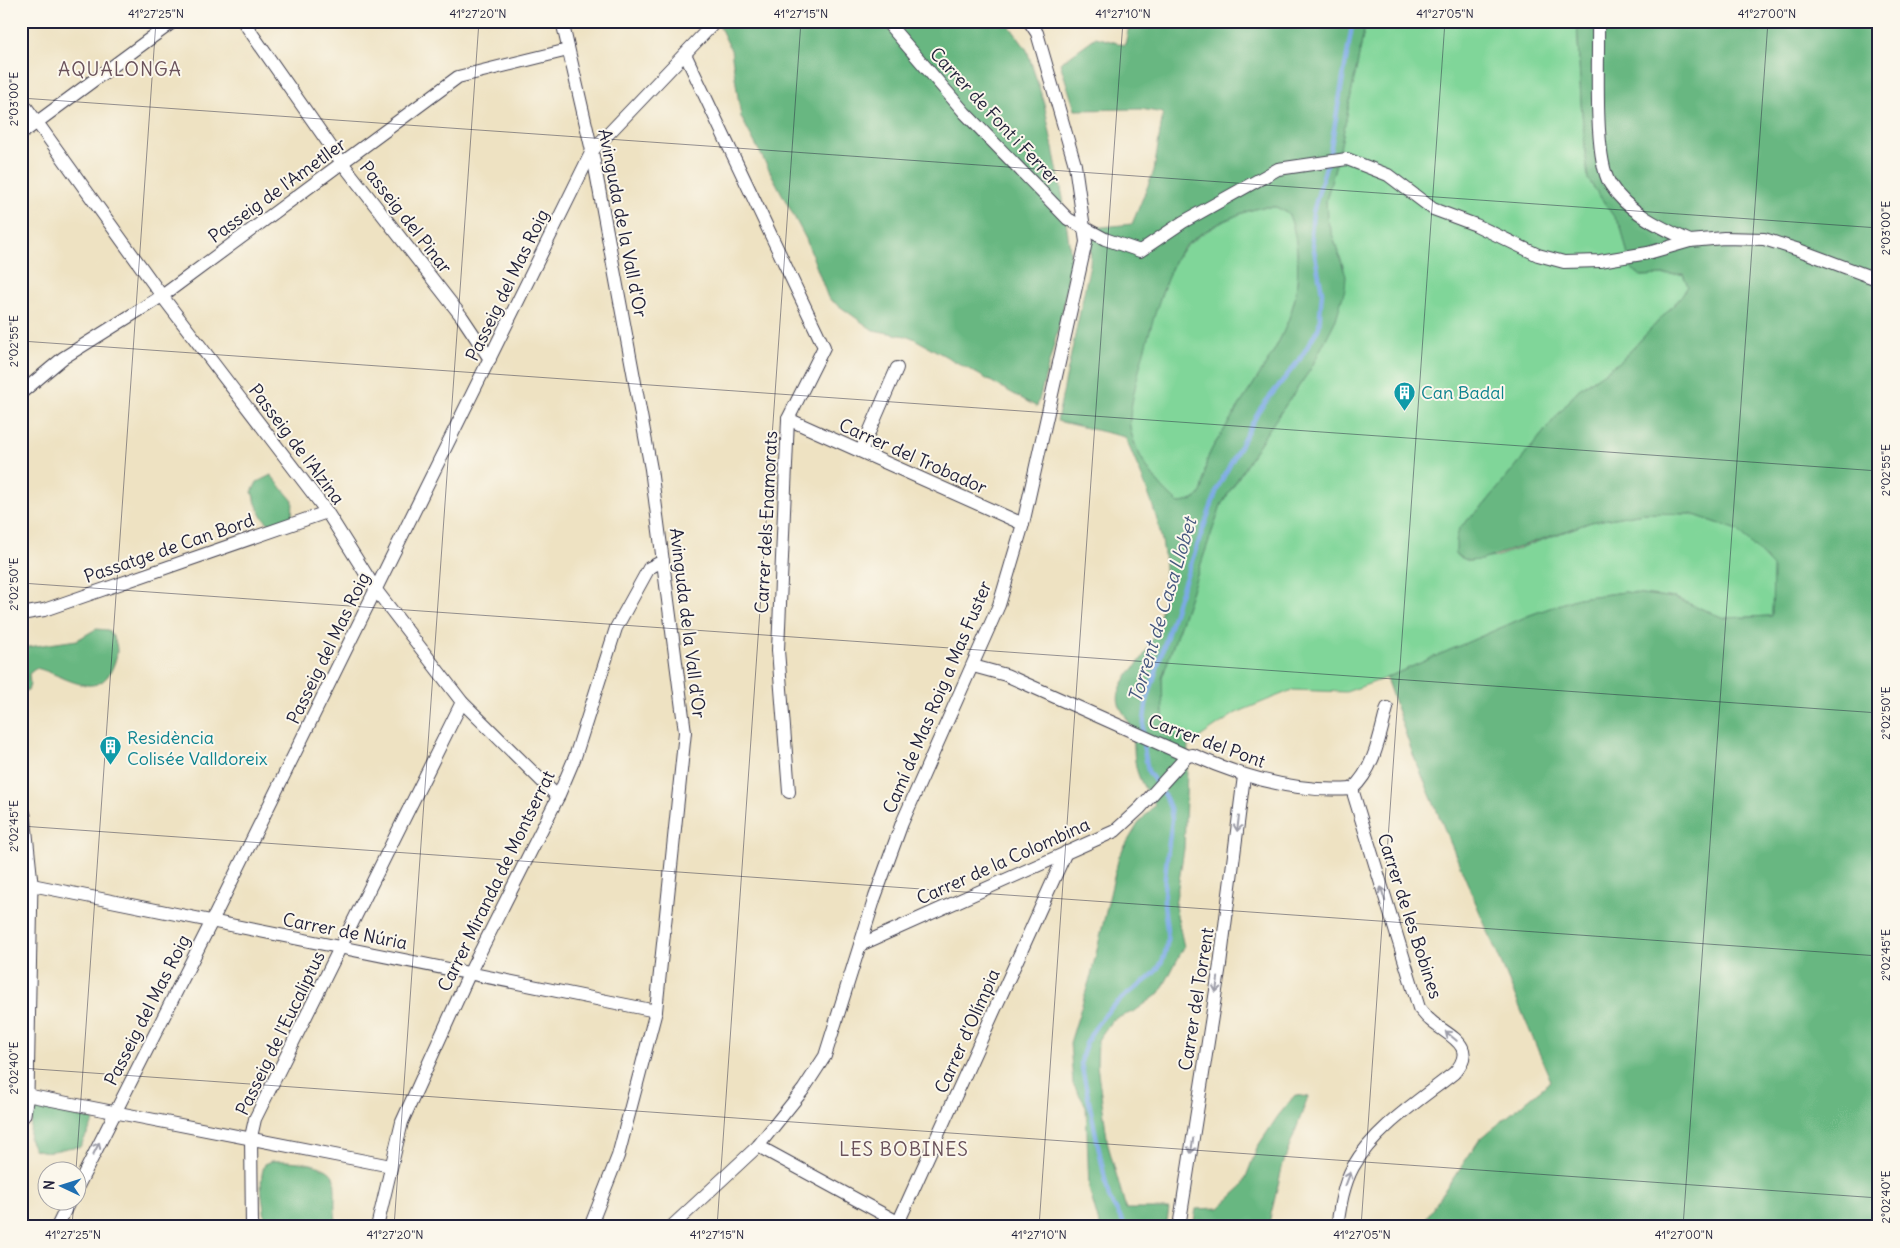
<svg xmlns="http://www.w3.org/2000/svg" width="1900" height="1248" viewBox="0 0 1900 1248" font-family="Delius,sans-serif">
<rect width="100%" height="100%" fill="#fbf7ec"/>
<filter id="ink" filterUnits="userSpaceOnUse"><feTurbulence type="fractalNoise" baseFrequency=".02" numOctaves="2"/><feDisplacementMap in="SourceGraphic" scale="10" xChannelSelector="R" yChannelSelector="G"/><feConvolveMatrix kernelMatrix="1 2 1 2 8 2 1 2 1" color-interpolation-filters="sRGB"/></filter>
<filter id="wash" filterUnits="userSpaceOnUse"><feTurbulence type="fractalNoise" baseFrequency=".0096" numOctaves="4" result="noise"/><feDisplacementMap in="SourceGraphic" scale="20" xChannelSelector="R" yChannelSelector="G"/><feGaussianBlur stdDeviation="1.12" result="paint"/><feColorMatrix in="noise" values="0 0 0 0 0 0 0 0 0 0 0 0 0 0 0 0 0 1.4 0 .05"/><feComposite in="paint" operator="in"/></filter>
<g filter="url(#wash)">
<rect width="100%" height="100%" fill="#eee2c2"/>
<g fill="#80d699" stroke="#517c6a">
<polygon points="1366,21 1577,21 1581,102 1588,179 1621,227 1631,268 1642,276 1683,274 1688,286 1682,296 1621,361 1578,390 1485,504 1459,528 1468,561 1496,557 1591,522 1643,513 1691,514 1738,530 1774,567 1772,616 1724,618 1675,598 1625,592 1578,598 1530,615 1386,678 1346,692 1292,690 1236,713 1188,745 1170,731 1163,720 1162,678 1221,505 1267,432 1310,370 1336,319 1344,269 1327,219 1326,200 1340,149"/>
<path d="M1263,207H1276L1288,213C1299,235 1300,278 1294,302C1282,350 1247,390 1223,432C1218,439 1212,447 1209,455C1199,476 1213,501 1179,503C1157,486 1136,456 1130,428C1125,404 1164,270 1181,252C1198,232 1238,212 1263,207Z"/>
</g>
<g fill="#68b781" stroke="#456c5e" fill-rule="evenodd">
<polygon points="717,21 1006,21 1027,50 1044,103 1063,198 1071,258 1062,315 1037,407 911,337 873,330 828,298 806,239 741,117 731,50"/>
<path d="M1130,21H1366L1340,149L1326,200L1327,219L1346,276L1345,289L1336,319L1310,370L1267,432L1221,505L1162,678L1163,720L1170,731L1188,745L1184,849L1175,906L1184,947L1160,993L1135,1011L1112,1020L1098,1040L1097,1065L1108,1145L1126,1209H1169L1166,1227H1100L1089,1189L1086,1106L1073,1084L1070,1043L1091,975L1119,856L1138,824L1155,804C1147,793 1139,781 1136,767C1133,755 1135,742 1132,730C1127,712 1111,706 1122,685C1127,674 1138,665 1144,655C1155,638 1162,613 1164,594C1171,538 1146,487 1125,437L1057,421L1090,264L1092,228L1132,224L1154,171L1163,113L1141,109L1075,110L1060,63L1096,37L1125,45ZM1263,207H1276L1288,213C1299,235 1300,278 1294,302C1282,350 1247,390 1223,432C1218,440 1212,447 1209,455C1199,476 1213,501 1179,503C1157,486 1135,455 1130,427C1126,404 1165,270 1180,252C1196,232 1238,212 1263,207Z"/>
<polygon points="1577,21 1879,21 1879,1227 1420,1227 1480,1139 1551,1081 1412,752 1386,678 1530,615 1578,598 1625,592 1675,598 1724,618 1772,616 1773,567 1738,530 1691,514 1643,513 1591,522 1482,560 1468,561 1456,555 1456,541 1459,528 1485,504 1578,390 1621,361 1682,296 1688,286 1683,274 1641,276 1631,268 1621,227 1588,179 1581,102"/>
<path d="M271,475L293,501L292,519C287,521 279,526 273,525C262,523 255,501 252,492L257,482Z"/>
<path d="M96,629L108,630C115,637 119,648 116,658C102,708 66,675 36,668L29,674L30,684L28,691L23,690L22,648L77,640Z"/>
<polygon points="1295,1095 1308,1097 1283,1164 1268,1227 1193,1227 1196,1209 1219,1208 1242,1187 1258,1146 1278,1116"/>
<path d="M33,1107L92,1119L94,1121L80,1147C62,1146 53,1156 34,1149L29,1139Z"/>
<path d="M272,1161C286,1160 331,1162 334,1179C337,1196 332,1211 338,1227H265C266,1206 256,1185 265,1164Z"/>
</g>
<g fill="none" stroke-linecap="round" stroke-linejoin="round">
<path stroke="#7baae5" stroke-width="4.5" d="M1126,1227L1109,1198L1081,1063C1084,1035 1107,1009 1129,993C1143,982 1156,976 1163,959C1172,937 1164,920 1164,899C1164,872 1169,845 1172,819L1170,808L1166,798L1148,771L1142,738L1146,704L1178,600L1218,487L1260,409L1300,359L1319,327L1322,292L1311,234L1313,212L1330,152L1353,21"/>
</g>
</g>
<g filter="url(#ink)">
<g fill="none" stroke-linecap="round" stroke-linejoin="round">
<defs>
<g id="street">
<polyline points="243,21 343,164 462,317 490,359"/>
<polyline points="562,21 592,151 651,469 685,732 656,1011 618,1156 590,1227"/>
<polyline points="886,21 965,113 1068,219 1105,239 1140,251 1183,222 1278,169 1347,159 1388,175 1433,209 1476,225 1538,255 1564,262 1600,261 1648,253 1690,241 1724,238 1764,239 1799,250 1879,280"/>
<path d="M1598,21C1599,58 1593,156 1610,184C1627,212 1662,228 1690,241"/>
<polyline points="685,54 824,347 788,419 778,650 789,792"/>
<polyline points="21,100 162,296 327,512 376,590 462,702 558,797"/>
<polyline points="21,134 174,21"/>
<polyline points="21,393 63,358 162,296 458,77 568,50"/>
<polyline points="788,419 1023,524"/>
<polyline points="861,451 897,368"/>
<polyline points="21,614 44,610 327,512"/>
<path d="M973,666L1006,675L1187,756L1193,755C1242,777 1297,793 1352,789"/>
<path d="M1352,789C1374,770 1380,735 1387,708"/>
<polyline points="22,883 656,1011"/>
<polyline points="860,945 1115,831 1140,808 1187,756"/>
<polyline points="21,1094 391,1166"/>
<polyline points="758,1146 905,1226"/>
<polyline points="78,1186 211,923 592,151 716,21"/>
<polyline points="898,1223 1066,852"/>
<polyline points="57,1227 70,1200"/>
<polyline points="252,1227 251,1137 255,1119 462,702"/>
<polyline points="377,1227 402,1122 470,972 558,797 575,757 616,628 649,568 663,561"/>
<polyline points="671,1227 758,1146 803,1090 825,1056 875,897 902,823 999,605 1023,524 1086,242 1075,165 1037,33 1029,21"/>
<polyline points="1179,1227 1220,965 1244,776"/>
<path d="M1337,1227C1340,1207 1343,1185 1353,1167C1375,1128 1420,1100 1454,1073C1480,1045 1447,1036 1430,1020C1426,1017 1423,1012 1419,1008L1352,789"/>
</g>
<polyline id="secondary" points="21,815 28,883 24,1094 21,1114"/>
</defs>
<use href="#street" stroke="#413f4f" stroke-width="14"/>
<use href="#secondary" stroke="#413f4f" stroke-width="21"/>
<use href="#street" stroke="#fff" stroke-width="12"/>
<use href="#secondary" stroke="#fff" stroke-width="19"/>
</g>
<defs><path id="oneway-shaft" d="M-6 0H5M1.5-3L5.5 0L1.5 3" fill="none" stroke-width="1.6" stroke-linecap="round" stroke-linejoin="round" transform="scale(1.25)"/></defs>
<g stroke="#9c9ca7">
<use href="#oneway-shaft" transform="translate(1238 824) rotate(97)"/>
<use href="#oneway-shaft" transform="translate(1383 894) rotate(-107)"/>
<use href="#oneway-shaft" transform="translate(1217 985) rotate(99)"/>
<use href="#oneway-shaft" transform="translate(1451 1036) rotate(-140)"/>
<use href="#oneway-shaft" transform="translate(1192 1146) rotate(99)"/>
<use href="#oneway-shaft" transform="translate(96 1149) rotate(-63)"/>
<use href="#oneway-shaft" transform="translate(1348 1179) rotate(-69)"/>
</g>
</g>
<path fill="none" stroke="#22223b" stroke-width="1" stroke-opacity="0.45" d="M21,98L1879,228M21,341L1879,471M21,583L1879,713M21,826L1879,956M21,1068L1879,1198M76,1170L156,21M72,1227L74,1200M394,1227L479,21M717,1227L801,21M1039,1227L1123,21M1361,1227L1445,21M1683,1227L1768,21"/>
<defs>
<symbol id="building-pin" viewBox="-11 -11 22 30"><path d="M0 17L-7.5 6A9.5 9.5 0 1 1 7.5 6Z" fill="#0f9aa8" stroke="#fbf7ec"/><path d="M-4-6H4V6H1V3H-1V6H-4ZM-2.5-4.3h1.7v1.8h-1.7ZM.8-4.3h1.7v1.8H.8ZM-2.5-1h1.7V.8h-1.7ZM.8-1h1.7V.8H.8Z" fill="#fff"/></symbol>
</defs>
<g fill-rule="evenodd">
<use href="#building-pin" x="1392" y="380" width="25" height="34"/>
<use href="#building-pin" x="98" y="734" width="25" height="34"/>
</g>
<g text-anchor="middle" dominant-baseline="central" stroke-width="4" stroke-linejoin="round" paint-order="stroke">
<g font-size="18" fill="#22223b" stroke="#fbf7ec">
<text transform="translate(995 116) rotate(47)">Carrer de Font i Ferrer</text>
<text transform="translate(277 190) rotate(-36)">Passeig de l'Ametller</text>
<text transform="translate(406 217) rotate(52)">Passeig del Pinar</text>
<text transform="translate(623 223) rotate(79)">Avinguda de la Vall d'Or</text>
<text transform="translate(507 285) rotate(-64)">Passeig del Mas Roig</text>
<text transform="translate(297 444) rotate(53)">Passeig de l'Alzina</text>
<text transform="translate(913 456) rotate(24)">Carrer del Trobador</text>
<text transform="translate(766 522) rotate(-87)">Carrer dels Enamorats</text>
<text transform="translate(169 548) rotate(-19)">Passatge de Can Bord</text>
<text transform="translate(688 623) rotate(83)">Avinguda de la Vall d'Or</text>
<text transform="translate(328 648) rotate(-64)">Passeig del Mas Roig</text>
<text transform="translate(937 697) rotate(-67)">Camí de Mas Roig a Mas Fuster</text>
<text transform="translate(1207 741) rotate(20)">Carrer del Pont</text>
<text transform="translate(1003 861) rotate(-24)">Carrer de la Colombina</text>
<text transform="translate(496 881) rotate(-64)">Carrer Miranda de Montserrat</text>
<text transform="translate(1410 916) rotate(72)">Carrer de les Bobines</text>
<text transform="translate(345 931) rotate(11)">Carrer de Núria</text>
<text transform="translate(1196 999) rotate(-81)">Carrer del Torrent</text>
<text transform="translate(147 1010) rotate(-63)">Passeig del Mas Roig</text>
<text transform="translate(967 1031) rotate(-66)">Carrer d'Olímpia</text>
<text transform="translate(280 1033) rotate(-64)">Passeig de l'Eucaliptus</text>
</g>
<g font-size="18" fill="#0d838f" stroke="#fbf7ec" text-anchor="start">
<text x="1421" y="392">Can Badal</text>
<text x="127" y="737">Residència<tspan x="127" dy="21">Colisée Valldoreix</tspan></text>
</g>
<g font-size="19" letter-spacing="1" fill="#6a525b" stroke="#fbf7ec">
<text x="120" y="69">AQUALONGA</text>
<text x="904" y="1149">LES BOBINES</text>
</g>
<g font-size="19" font-style="italic" fill="#46587f" stroke="#fbf7ec">
<text transform="translate(1162 610) rotate(-73)">Torrent de Casa Llobet</text>
</g>
</g>
<rect width="1900" height="1248" fill="none" stroke="#fbf7ec" stroke-width="55"/>
<g transform="translate(62 1186) rotate(274)"><circle r="24" fill="#fbf7ec" stroke="#a4a2a5"/>
<path d="M0-4L9 19L0 12L-9 19Z" fill="#1f6fb2"/>
<text y="-8" font-size="14" font-weight="bold" text-anchor="middle" fill="#22223b">N</text>
</g>
<rect x="28" y="28" width="1844" height="1192" fill="none" stroke="#22223b" stroke-width="2"/>
<g font-size="12" text-anchor="middle" fill="#22223b">
<text x="156" y="18">41°27'25"N</text>
<text x="478" y="18">41°27'20"N</text>
<text x="801" y="18">41°27'15"N</text>
<text x="1123" y="18">41°27'10"N</text>
<text x="1445" y="18">41°27'05"N</text>
<text x="1767" y="18">41°27'00"N</text>
<text transform="translate(14 99) rotate(-90)" y="4">2°03'00"E</text>
<text transform="translate(1886 228) rotate(-90)" y="4">2°03'00"E</text>
<text transform="translate(14 341) rotate(-90)" y="4">2°02'55"E</text>
<text transform="translate(1886 470) rotate(-90)" y="4">2°02'55"E</text>
<text transform="translate(14 584) rotate(-90)" y="4">2°02'50"E</text>
<text transform="translate(1886 713) rotate(-90)" y="4">2°02'50"E</text>
<text transform="translate(14 826) rotate(-90)" y="4">2°02'45"E</text>
<text transform="translate(1886 955) rotate(-90)" y="4">2°02'45"E</text>
<text transform="translate(14 1068) rotate(-90)" y="4">2°02'40"E</text>
<text transform="translate(1886 1197) rotate(-90)" y="4">2°02'40"E</text>
<text x="73" y="1239">41°27'25"N</text>
<text x="395" y="1239">41°27'20"N</text>
<text x="717" y="1239">41°27'15"N</text>
<text x="1039" y="1239">41°27'10"N</text>
<text x="1362" y="1239">41°27'05"N</text>
<text x="1684" y="1239">41°27'00"N</text>
</g>
</svg>
